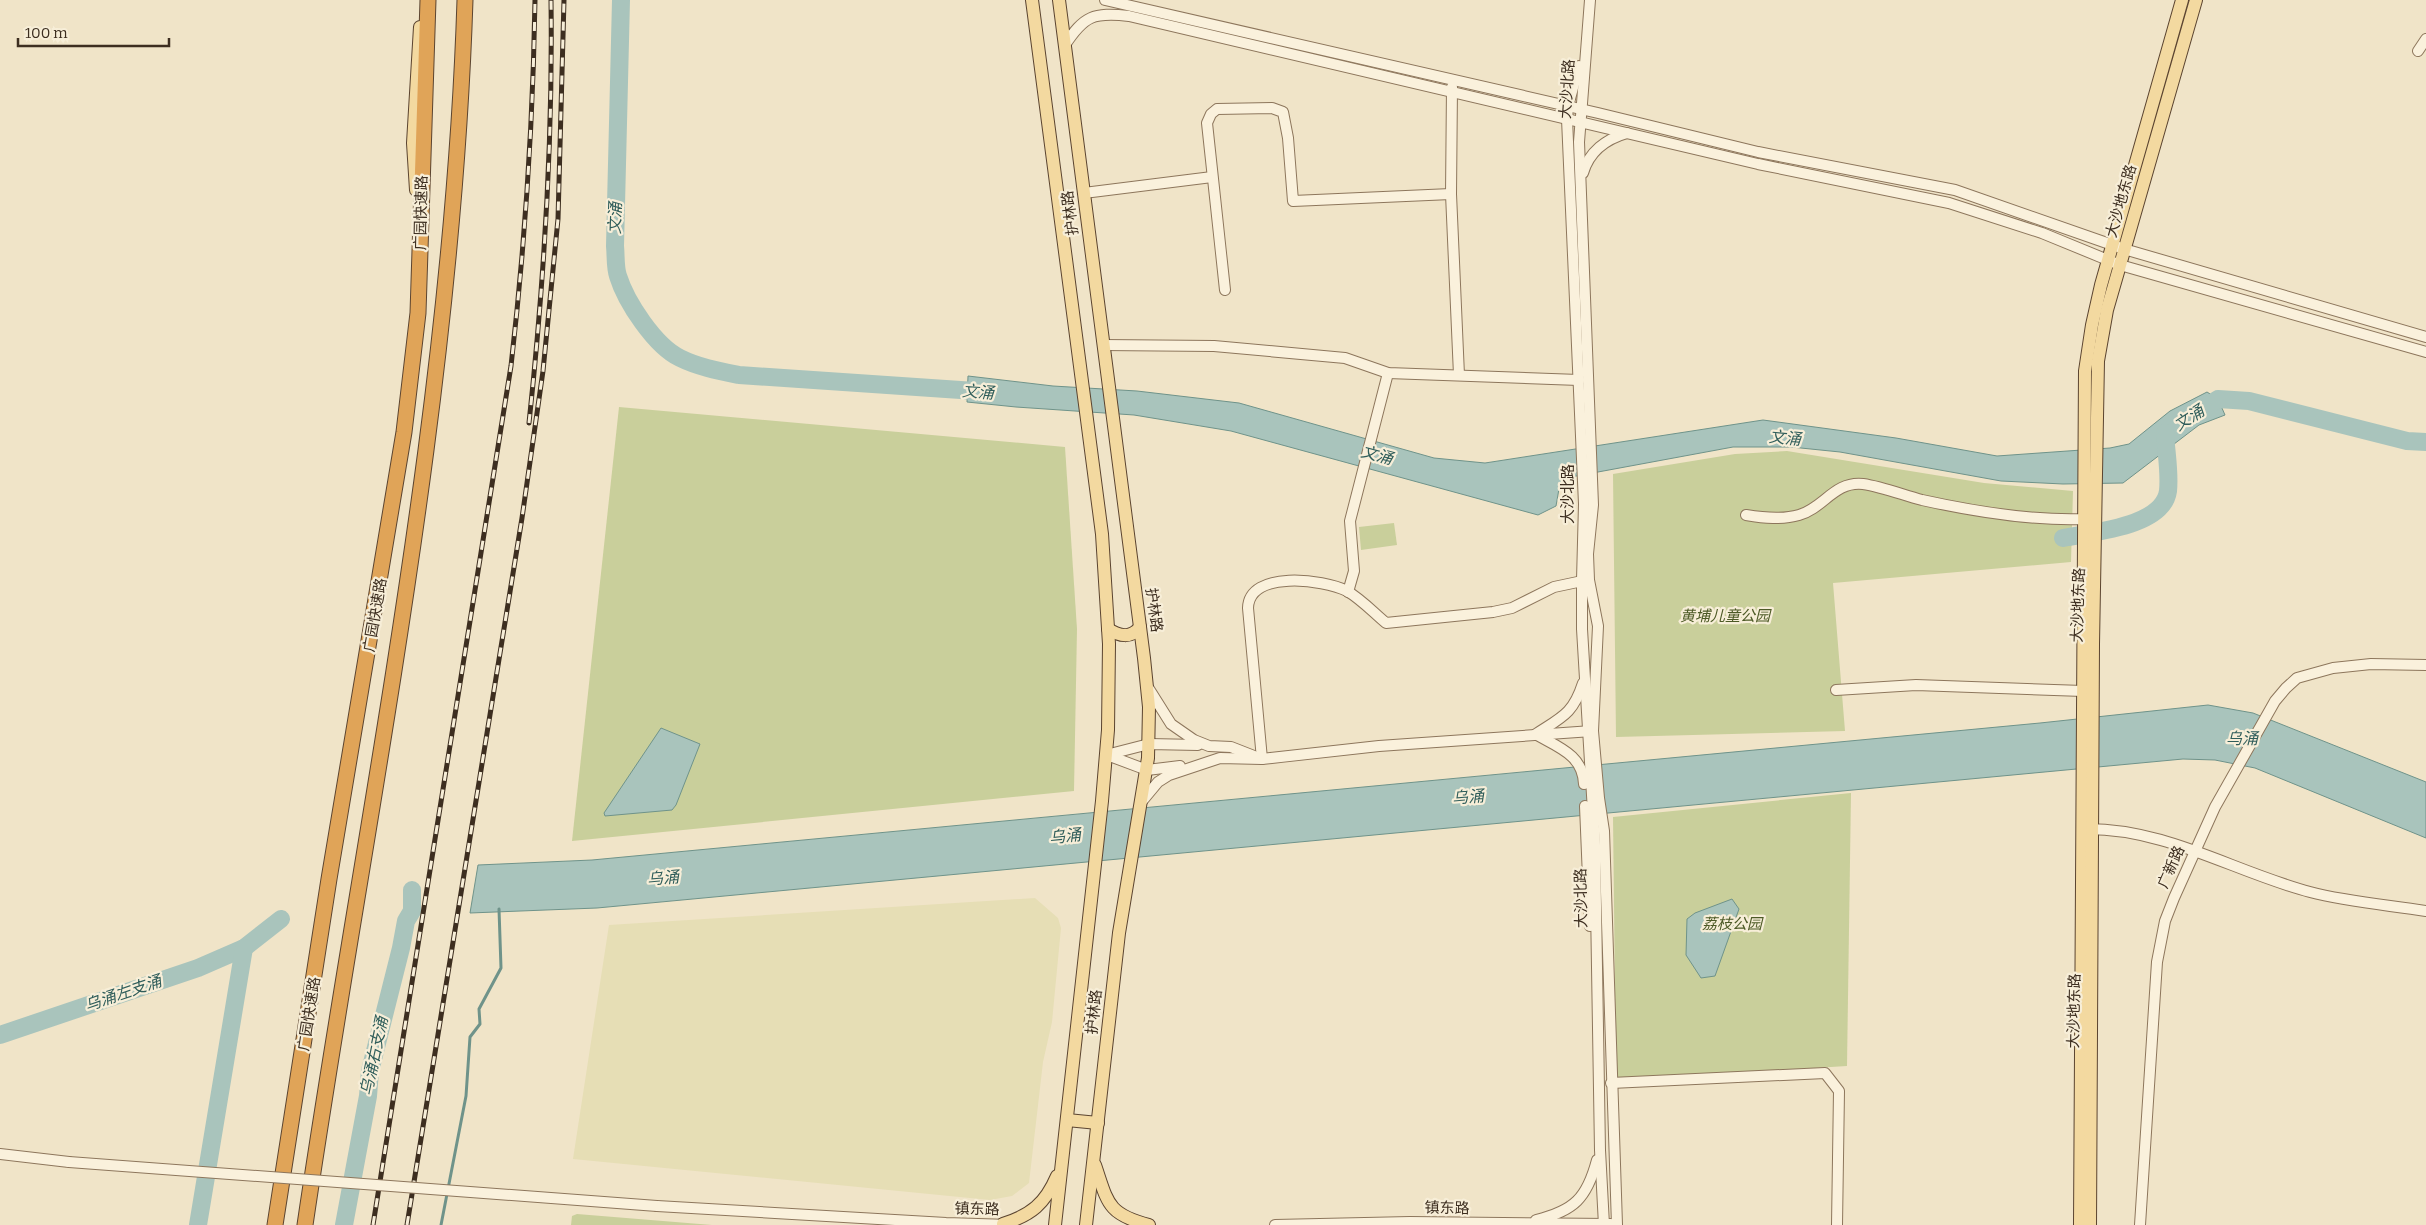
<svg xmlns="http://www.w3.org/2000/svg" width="2426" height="1225" viewBox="0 0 2426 1225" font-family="Bitter,'Noto Sans SC',serif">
<rect width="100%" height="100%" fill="#f0e4c8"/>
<polygon fill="#e6deb5" points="1035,898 1058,918 1061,928 1052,1022 1043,1062 1029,1183 1012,1196 990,1200 573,1159 609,925"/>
<g fill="#c9cf9b">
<polygon points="619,407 1065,447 1077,629 1074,791 572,841"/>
<polygon points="1787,451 1984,483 2073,491 2071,562 1833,583 1845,731 1616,737 1613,474 1735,454"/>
<polygon points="1394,523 1397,545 1361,550 1359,527"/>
<polygon points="1851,793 1847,1066 1616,1080 1613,817"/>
<polygon points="577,1214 712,1225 571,1225 572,1216"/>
</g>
<g fill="#a9c4bc" stroke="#6f938a">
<polygon points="968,376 1053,386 1137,391 1239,403 1434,458 1485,463 1763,420 1896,438 1997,456 2110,448 2129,444 2170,411 2207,392 2218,399 2225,415 2199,425 2123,483 2063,484 2001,481 1840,452 1791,447 1733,447 1571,477 1560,483 1556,506 1538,515 1231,431 1134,415 1016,407 967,402"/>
<polygon points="2208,705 2253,713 2426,782 2426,838 2255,768 2215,760 2183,759 597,908 470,913 478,865 592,860 2040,723"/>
<polygon points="661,728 700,744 676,805 672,810 605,816 604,813"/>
<polygon points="1732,899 1739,909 1715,976 1701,978 1686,955 1687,919 1695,913"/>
</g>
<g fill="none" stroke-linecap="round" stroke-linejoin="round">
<polyline stroke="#6f938a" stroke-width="3" points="441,1225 466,1096 470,1037 480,1024 479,1009 501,968 499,909"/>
<g stroke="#a9c4bc" stroke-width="18">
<path d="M621,0L615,246C616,256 615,267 618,276C626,302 655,346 680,358C698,367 719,371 739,375L990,392"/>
<polyline points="2198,412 2218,399 2249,401 2407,441 2426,442"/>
<path d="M2063,538C2092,532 2163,527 2168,491C2170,472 2166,452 2165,433"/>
<polyline points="0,1035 198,968 244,948 281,919"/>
<polyline points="198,1225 244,948"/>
<polyline points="344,1225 368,1096 370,1071 401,948 406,921 412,911 412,890"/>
</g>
<defs>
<g id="minor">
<polyline points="1105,0 1598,113 1758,152 1955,190 2124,249 2426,337"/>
<polyline points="1590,0 1579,142 1593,505 1588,554 1589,580 1598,626 1593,731 1599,798 1604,831 1617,1225"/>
<path d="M1065,45C1084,16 1093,12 1129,16L1758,164L1949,203L2042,233L2120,265L2426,352"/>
<polyline points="2418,51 2426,39"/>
<polyline points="1579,66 1568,106 1567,119 1584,504 1582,580 1582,629 1595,845 1600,1150 1604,1225"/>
<polyline points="1452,87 1451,194 1459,375"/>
<path d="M1583,173C1589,152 1606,139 1627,133"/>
<polyline points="1084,193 1212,177"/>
<polyline points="1225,290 1207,123 1211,114 1217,109 1272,108 1283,112 1288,138 1293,201 1451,194"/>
<polyline points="1103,345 1214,346 1345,358 1388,373 1579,380"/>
<path d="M1746,515C1764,518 1782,520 1799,515C1824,508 1834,481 1863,484C1883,487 1903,495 1922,500C1972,511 2035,521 2085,519"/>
<polyline points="1348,592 1354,571 1350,521 1388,373"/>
<polyline points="1149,689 1171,724 1194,740 1209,746 1231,747 1254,756"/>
<polyline points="1836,690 1916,685 2083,691"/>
<path d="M1536,734C1562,717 1573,714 1583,683"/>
<path d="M1537,735C1558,747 1583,755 1584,784"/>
<polyline points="1106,755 1149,744 1198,745"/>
<polyline points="1107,755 1147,770 1180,766"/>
<path d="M1262,759L1248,608C1249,570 1323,579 1347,591C1361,599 1374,613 1386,623L1493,612L1512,608L1554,587L1587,580"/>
<polyline points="1143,800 1158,782 1169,775 1220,758 1262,759 1379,746 1592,731"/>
<polyline points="1585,806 1590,926"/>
<path d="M2085,829C2166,828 2234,872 2310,892C2348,902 2388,905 2426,911"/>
<polyline points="1611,1083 1825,1073 1839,1091 1837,1225"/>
<polyline points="0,1154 69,1162"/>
<polyline points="657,1206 946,1223 1010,1225"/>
<path d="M1536,1220C1574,1211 1587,1198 1597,1160"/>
<polyline points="1275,1225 1410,1222 1611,1224"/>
<polyline points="2140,1225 2157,962 2165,921 2174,898 2215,807 2275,701 2286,688 2297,678 2333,668 2371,664 2426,665"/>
</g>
<g id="major">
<polyline points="1032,0 1102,534 1109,644 1108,730 1102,801 1055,1225"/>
<polyline points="1059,0 1144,658 1149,707 1148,758 1119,933 1086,1225"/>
<polyline points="416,190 413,143 420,27"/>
<path d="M1108,629C1119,636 1131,639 1140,627"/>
<polyline points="1067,1120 1098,1123"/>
<path d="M1095,1165C1108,1203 1107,1214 1149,1225"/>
<path d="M1003,1224C1031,1215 1045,1204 1057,1176"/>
<polyline points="2080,1225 2085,371 2092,325 2101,285 2182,0"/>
<polyline points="2090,1225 2093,644 2098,361 2107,310 2120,265 2196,0"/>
</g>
<g id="highway">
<polyline points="275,1225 329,879 404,432 418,313 428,0"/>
<path d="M305,1225C365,817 452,413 465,0"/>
</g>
</defs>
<use href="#minor" stroke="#8d765c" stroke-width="12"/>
<use href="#major" stroke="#5b4430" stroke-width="14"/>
<use href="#highway" stroke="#5b4430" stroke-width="17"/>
<use href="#minor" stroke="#faf1dc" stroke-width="10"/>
<use href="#major" stroke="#f3d9a0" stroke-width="12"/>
<use href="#highway" stroke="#e0a458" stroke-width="15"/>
<defs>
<g id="rail">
<path d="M529,423C544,282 553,141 551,0"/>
<path d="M373,1225L511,366C525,244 533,123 535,0"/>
<polyline points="407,1225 522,518 543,371 558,219 564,0"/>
</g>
</defs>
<use href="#rail" stroke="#3d2e20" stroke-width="5"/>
<use href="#rail" stroke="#f7eed8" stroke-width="3" stroke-dasharray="9" stroke-linecap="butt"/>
<defs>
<polyline id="minor-bridge" points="69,1162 657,1206"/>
</defs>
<use href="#minor-bridge" stroke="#8d765c" stroke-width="12" stroke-linecap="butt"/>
<use href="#minor-bridge" stroke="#faf1dc" stroke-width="10"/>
</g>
<g text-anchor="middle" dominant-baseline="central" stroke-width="4.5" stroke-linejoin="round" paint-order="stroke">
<g font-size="15" fill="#3d2e20" stroke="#f7eed8">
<text transform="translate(1567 89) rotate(-86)">大沙北路</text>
<text transform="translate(2121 201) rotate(-74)">大沙地东路</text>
<text transform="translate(421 213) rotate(-89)">广园快速路</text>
<text transform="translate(1070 213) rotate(-97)">护林路</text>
<text transform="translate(1568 494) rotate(-90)">大沙北路</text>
<text transform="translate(2078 605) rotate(-88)">大沙地东路</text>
<text transform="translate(1154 610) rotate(82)">护林路</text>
<text transform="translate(375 615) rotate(-80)">广园快速路</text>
<text transform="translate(2171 867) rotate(-66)">广新路</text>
<text transform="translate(1581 898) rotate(-91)">大沙北路</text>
<text transform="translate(2074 1011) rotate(-89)">大沙地东路</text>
<text transform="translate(1094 1012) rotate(-84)">护林路</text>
<text transform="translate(309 1014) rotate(-81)">广园快速路</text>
<text transform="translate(1447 1208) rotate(1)">镇东路</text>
<text transform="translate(977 1209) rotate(1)">镇东路</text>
</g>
<g font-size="15" font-style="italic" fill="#4d5a26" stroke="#f7eed8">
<text x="1725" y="616">黄埔儿童公园</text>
<text x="1732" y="924">荔枝公园</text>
</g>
<g font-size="16" font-style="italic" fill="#2f5d5a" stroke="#f7eed8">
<text transform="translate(615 218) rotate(-88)">文涌</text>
<text transform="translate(978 392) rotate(4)">文涌</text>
<text transform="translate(2189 418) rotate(-33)">文涌</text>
<text transform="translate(1785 438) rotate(5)">文涌</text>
<text transform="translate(1377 455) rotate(15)">文涌</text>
<text x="2242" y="738">乌涌</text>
<text transform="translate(1468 797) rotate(-5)">乌涌</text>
<text transform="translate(1065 836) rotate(-6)">乌涌</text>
<text transform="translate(663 878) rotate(-5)">乌涌</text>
<text transform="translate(123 993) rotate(-19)">乌涌左支涌</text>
<text transform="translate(374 1056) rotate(-78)">乌涌右支涌</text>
</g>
</g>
<path d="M18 38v8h151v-8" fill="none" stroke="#3d2e20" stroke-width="2.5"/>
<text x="25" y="38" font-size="15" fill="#3d2e20" stroke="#f7eed8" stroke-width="4" paint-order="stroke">100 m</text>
</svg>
